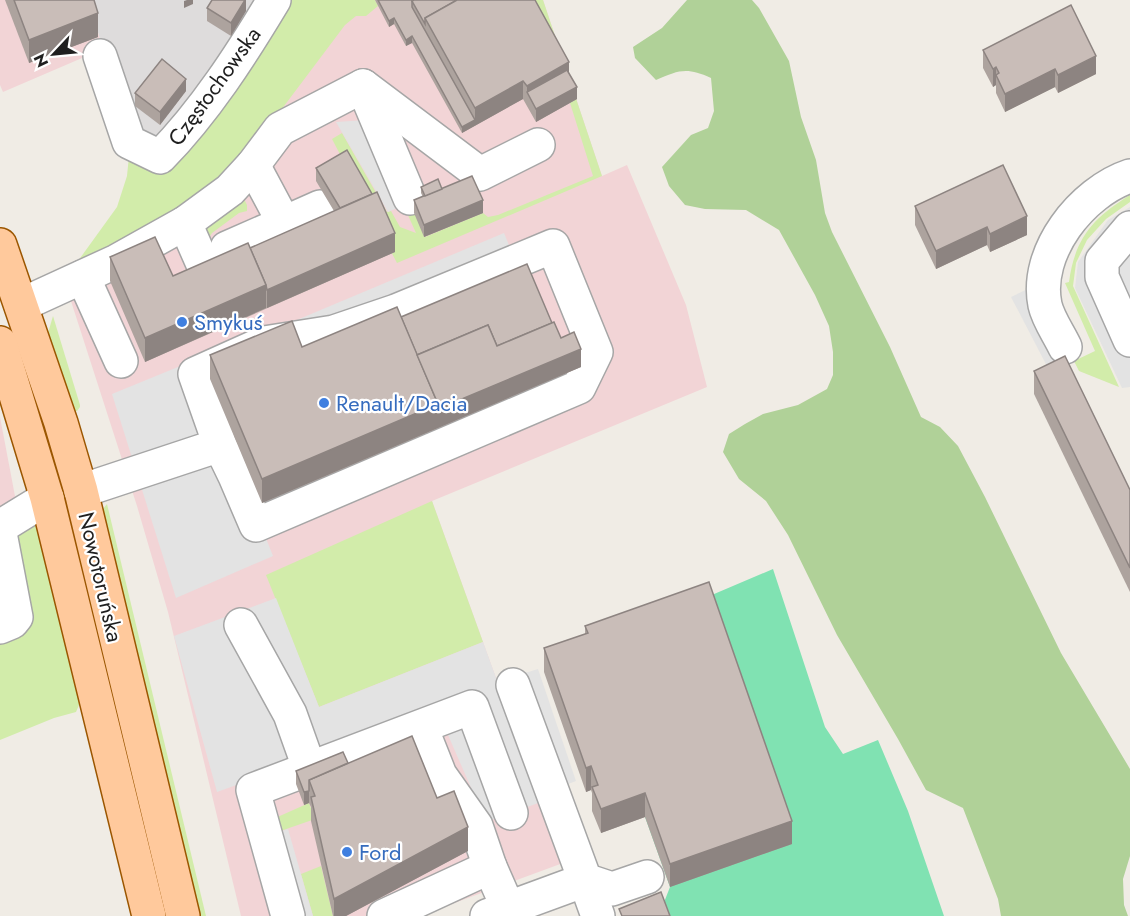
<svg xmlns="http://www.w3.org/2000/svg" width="1130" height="916" viewBox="0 0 1130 916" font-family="Jost,sans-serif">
<rect width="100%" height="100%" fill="#f0ece5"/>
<polygon fill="#dedcdc" points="88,0 274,0 153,142 138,139 103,49"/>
<g fill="#f2d4d6">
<polygon points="0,0 88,0 103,49 3,92 0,85"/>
<polygon points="305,0 543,0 602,176 627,165 686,305 707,387 432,501 563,863 419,916 241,916 168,612 137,506 70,298"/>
<polygon points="0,417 22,533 0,543"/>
</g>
<g fill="#d2ecaa">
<polygon points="290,0 375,0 378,6 366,16 356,16 345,25 239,166 178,215 78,261 117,207 127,176 129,156 139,155"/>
<polygon points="525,0 543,0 602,176 397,263 332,139 342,133 387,212 391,211 400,227 416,233 407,213 424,199 425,237 483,213 488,217 498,215 593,176 570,103 576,99"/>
<path d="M1130,195V202L1106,219L1087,240L1076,263L1073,286L1119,387L1079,371L1074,361L1095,351L1065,283L1069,282C1075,238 1093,218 1130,195Z"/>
<polygon points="243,197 247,205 247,211 239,213 212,233 208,239 200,225"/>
<polygon points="53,316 80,405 80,407 77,411 72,412 48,333"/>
<polygon points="432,501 483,642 319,707 266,575"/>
<polygon points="107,504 206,916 196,916 102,519 103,509"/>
<polygon points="37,522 79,696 79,705 76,712 54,718 0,740 0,642 27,631 8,536"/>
<polygon points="309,803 315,819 272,834 273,819"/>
<polygon points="321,866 333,916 313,916 301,874"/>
</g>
<path fill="#b0d198" d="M687,0H752L759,8L789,61L801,117L816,160L825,213L832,232L890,347L921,417L940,427L958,446L985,497L1061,653L1130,769V856L1123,879L1124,905L1128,916H1001L998,899L963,808L926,790L898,739L837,635L788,535L766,501L739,479L723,452L729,434L745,424L763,414L798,405L827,389L833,375V352L829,326L815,295L779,230L746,210L705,209L685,205L669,186L662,167L691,135L708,128L714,111L711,78C687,67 679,70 656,80L635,58L633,47L662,28Z"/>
<polygon fill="#80e2b2" points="773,569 825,727 843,754 878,740 908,811 944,916 663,916 661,910 670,887 585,649"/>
<g fill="#e3e3e3">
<polygon points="365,120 402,206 388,212 336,122"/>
<polygon points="1130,207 1130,387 1122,388 1075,288 1078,262 1108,220"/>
<polygon points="504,233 511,250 299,339 292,322"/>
<polygon points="1034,286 1072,361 1050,372 1011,297"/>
<polygon points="195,360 273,556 176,598 112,394"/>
<polygon points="276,598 319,707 483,642 541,802 486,822 438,712 217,792 174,636"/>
<polygon points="538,669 576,781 560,787 522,674"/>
<polygon points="288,829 313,916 295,916 272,834"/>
</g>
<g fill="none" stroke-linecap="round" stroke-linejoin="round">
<defs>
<g id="minor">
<path d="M100,56L129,142L160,157C205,111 241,55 274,0"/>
<polyline points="363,86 410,198"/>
<polyline points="185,223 206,271"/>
<polyline points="284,223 320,207"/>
<polyline points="1130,228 1102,261 1102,277 1130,340"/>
<polyline points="227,248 284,223 253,165"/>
<polyline points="83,277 121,361"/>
<polyline points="21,305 117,261 185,223 230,190 253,165 280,129 363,86 480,174 538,145"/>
<path d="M1065,347C1059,334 1048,319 1045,305C1034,252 1082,192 1130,176"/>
<polyline points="81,491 220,445 195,374 264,343 334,332 396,311 553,246 596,352 579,387 256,525 235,476 220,445"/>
<polyline points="0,527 47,498"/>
<polyline points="0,533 16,617 12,622 0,627"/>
<polyline points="241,625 290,714 310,770"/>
<polyline points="513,685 585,880 612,889 647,877"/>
<polyline points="421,727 440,775 476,826 490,867 508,908"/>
<polyline points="288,916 253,790 472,707 511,813"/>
<polyline points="384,916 490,867"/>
<polyline points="487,916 585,880 598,916"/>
</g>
<g id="major">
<polyline points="0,245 61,423 81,491 183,916"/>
<polyline points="0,343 47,498 149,916"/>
</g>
</defs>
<use href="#minor" stroke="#a6a6a6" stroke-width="36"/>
<use href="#major" stroke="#9b5600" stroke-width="36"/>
<use href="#minor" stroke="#fff" stroke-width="33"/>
<use href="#major" stroke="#ffc99c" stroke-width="33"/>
</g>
<g fill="#ada39e">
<polygon points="5,0 94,0 98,37 29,63"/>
<polygon points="246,0 246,11 231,36 207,21 207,8"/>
<polygon points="375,0 535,0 569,74 577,99 536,122 523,99 462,133 412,43 406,46 394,24 389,27"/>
<polygon points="983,50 1096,74 1058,93 1055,87 1005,112 996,93 996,85 993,87 983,68"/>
<polygon points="186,91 160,125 135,106 135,93"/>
<polygon points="316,168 395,252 145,362 110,281 110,257 173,276 250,248 334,211 316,181"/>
<polygon points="421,187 442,189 483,213 424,237 414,213 414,200 423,197 421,193"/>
<polygon points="915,206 1027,235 990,252 987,245 936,269 915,225"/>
<polygon points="401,317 552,323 561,338 581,367 262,503 210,379 210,355 302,347"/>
<polygon points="1034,371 1130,490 1130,592 1034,394"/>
<polygon points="585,626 792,844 670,887 645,817 601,833 592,811 592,793 591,790 586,792 544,672 544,648 585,634"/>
<polygon points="348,763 437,798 468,851 346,916 333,916 311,821 311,807 309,803 304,805 296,784 296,771"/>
</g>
<g fill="#8d8481">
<polygon points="187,0 193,0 193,4 184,8 184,1"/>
<polygon points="245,0 246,0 246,11 231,36 231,23"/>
<polygon points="98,13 98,37 29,63 29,40"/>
<polygon points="394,18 394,24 389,27 389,21"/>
<polygon points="412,36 412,43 406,46 406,40"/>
<polygon points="1096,56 1096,74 1058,93 1058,75"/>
<polygon points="569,62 569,81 527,92 527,104 527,86"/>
<polygon points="996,67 996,85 993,87 993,69"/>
<polygon points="1055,69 1055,87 1005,112 1005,94"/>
<polygon points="186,79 186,91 160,125 160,112"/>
<polygon points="523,81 523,99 462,133 462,127 475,120 475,108"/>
<polygon points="577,87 577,99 536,122 536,109"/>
<polygon points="483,200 483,213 424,237 424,225"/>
<polygon points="1027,216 1027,235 990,252 990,234"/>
<polygon points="987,227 987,245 936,269 936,251"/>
<polygon points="395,233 395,252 267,308 267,290"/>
<polygon points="266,285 266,308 145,362 145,338"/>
<polygon points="581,349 581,367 262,503 262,479 438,404"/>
<polygon points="591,766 591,790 586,792 586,768"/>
<polygon points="309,791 309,803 304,805 304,792"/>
<polygon points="645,793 645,817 601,833 601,809"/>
<polygon points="792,821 792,844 670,887 670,864"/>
<polygon points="468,827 468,851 346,916 334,916 334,899"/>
</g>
<g fill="#c9bdb8" stroke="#8d8481" stroke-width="1.5">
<polygon points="14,0 94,0 98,13 29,40"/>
<polygon points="212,0 245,0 231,23 207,8"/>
<polygon points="378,0 414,0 412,1 412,7 475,120 462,127 412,36 406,40 394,18 389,21"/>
<polygon points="414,0 457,0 425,18 425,24 412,1"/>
<polygon points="457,0 535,0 569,62 527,86 523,81 475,108 425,18"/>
<polygon points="1071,5 1096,56 1058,75 1055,69 1005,94 996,75 999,73 996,67 993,69 983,50"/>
<polygon points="162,59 186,79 160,112 135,93"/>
<polygon points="567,70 577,87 536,109 527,92"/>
<polygon points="347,150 372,194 340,208 316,168"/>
<polygon points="1003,165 1027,216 990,234 987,227 936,251 915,206"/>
<polygon points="472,176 483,200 424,225 414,200"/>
<polygon points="438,179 442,189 425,196 421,187"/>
<polygon points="377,192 395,233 267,290 266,285 250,248"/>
<polygon points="155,237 173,276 248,243 266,285 145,338 110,257"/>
<polygon points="527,264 552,323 497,346 488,325 417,355 401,317"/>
<polygon points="397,307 438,404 262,479 210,355 292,321 302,347"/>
<polygon points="554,322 561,338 574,332 581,349 438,409 438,404 417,355 488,325 497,346"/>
<polygon points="1065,356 1130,490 1130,568 1034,371"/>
<polygon points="709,582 792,821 670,864 645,793 601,809 592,787 598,785 591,766 586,768 544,648 588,633 585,626"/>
<polygon points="412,736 437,798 454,791 468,827 334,899 311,797 315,796 309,780"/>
<polygon points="343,752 348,763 309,780 309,791 304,792 296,771"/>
<polygon points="661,892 670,916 622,916 619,909"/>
</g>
<g fill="#3f7fe0" stroke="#fff" stroke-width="2">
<circle cx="182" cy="322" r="6"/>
<circle cx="324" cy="403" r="6"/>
<circle cx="347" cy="852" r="6"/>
</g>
<g text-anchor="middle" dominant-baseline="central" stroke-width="4.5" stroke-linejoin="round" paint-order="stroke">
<g font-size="22" fill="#1f1f1f" stroke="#fff">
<text transform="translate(214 86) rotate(-54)">Częstochowska</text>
<text transform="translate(101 577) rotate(77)">Nowotoruńska</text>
</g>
<g font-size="22" fill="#366cbe" stroke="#fff" text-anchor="start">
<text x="194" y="322">Smykuś</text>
<text x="336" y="403">Renault/Dacia</text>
<text x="359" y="852">Ford</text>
</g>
</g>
<g transform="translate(54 54) rotate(244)" stroke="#ffffff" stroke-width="4.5" paint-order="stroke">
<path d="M0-4.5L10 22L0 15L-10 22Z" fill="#1f1f1f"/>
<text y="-9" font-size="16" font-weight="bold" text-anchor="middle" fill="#1f1f1f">N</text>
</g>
</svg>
